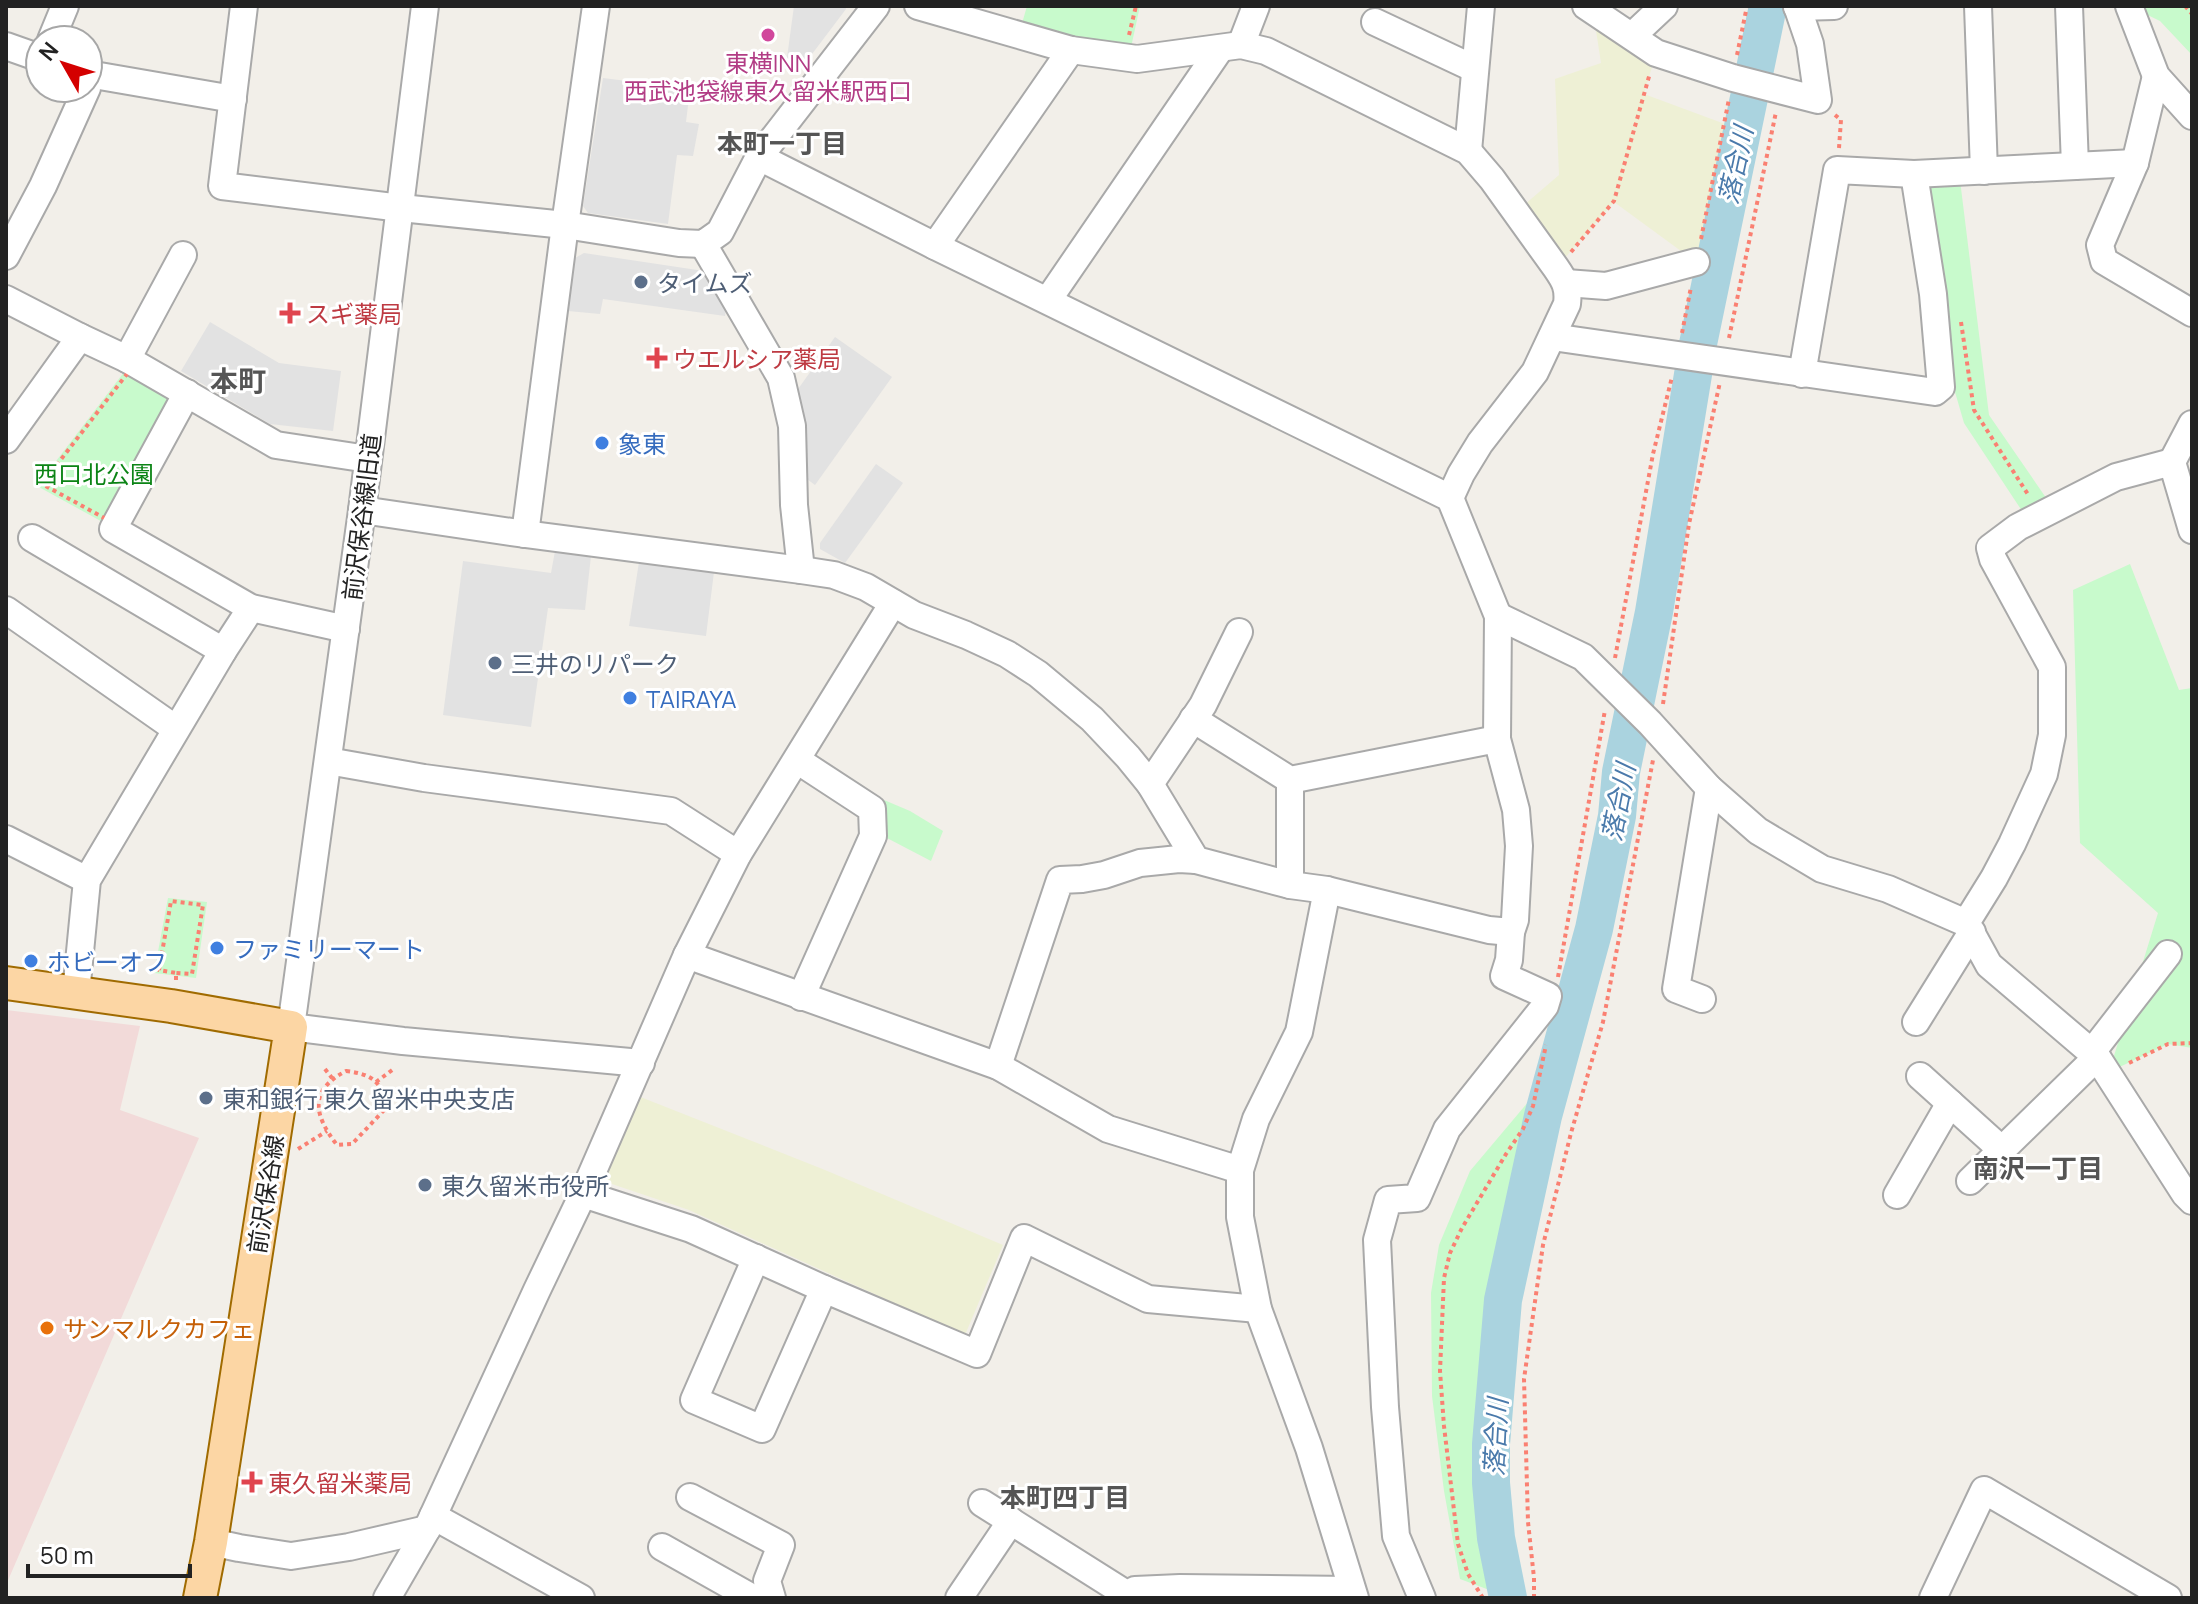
<svg xmlns="http://www.w3.org/2000/svg" width="2198" height="1604" viewBox="0 0 2198 1604" font-family="Manrope,'Noto Sans JP',sans-serif">
<rect width="100%" height="100%" fill="#f2efe9"/>
<polygon fill="#f2dad9" points="6,1010 140,1026 120,1110 199,1138 6,1585"/>
<g fill="#eef0d5">
<polygon points="1593,11 1656,53 1644,94 1725,124 1696,262 1614,202 1556,268 1516,212 1559,175 1555,79 1601,63"/>
<polygon points="638,1096 825,1170 1003,1245 965,1335 689,1210 603,1181"/>
</g>
<g fill="#c8facc">
<polygon points="1027,6 1140,6 1130,52 1021,27"/>
<polygon points="2129,6 2192,6 2192,55 2160,21"/>
<polygon points="1960,180 1989,415 2051,505 2026,517 1964,423 1955,392 1920,184"/>
<polygon points="128,367 186,397 108,525 37,486"/>
<polygon points="2130,564 2179,690 2192,688 2192,1048 2168,1044 2109,1072 2158,913 2080,843 2073,590"/>
<polygon points="884,800 910,811 943,831 931,861 885,837 880,810"/>
<polygon points="168,898 207,902 196,978 154,973"/>
<polygon points="1529,1101 1546,1105 1503,1300 1491,1444 1496,1538 1508,1597 1460,1579 1444,1491 1432,1396 1431,1293 1439,1245 1470,1171"/>
</g>
<g fill="#e2e2e2">
<polygon points="794,6 845,6 846,9 806,62 797,61 796,66 786,65"/>
<polygon points="603,78 690,89 686,122 699,124 693,156 677,155 668,224 588,213 583,206"/>
<polygon points="584,253 704,271 711,277 708,288 715,290 729,307 726,309 725,316 603,299 600,314 568,311 575,258"/>
<polygon points="210,322 279,363 341,371 333,431 270,424 181,371"/>
<polygon points="835,337 892,377 815,485 803,476 796,392"/>
<polygon points="876,464 903,483 845,563 820,549 820,543"/>
<polygon points="555,551 591,556 585,610 548,608 531,727 443,715 463,561 551,573"/>
<polygon points="639,562 714,572 706,636 629,626"/>
</g>
<g fill="none" stroke-linecap="round" stroke-linejoin="round">
<polyline stroke="#aad3df" stroke-width="38" points="1508,1598 1496,1538 1491,1483 1491,1444 1503,1300 1543,1116 1594,929 1617,816 1621,772 1654,612 1698,344 1768,6"/>
<defs>
<g id="minor">
<polyline points="244,6 222,186 401,208 565,225 679,243 703,244 720,232 759,157 876,6"/>
<polyline points="425,6 362,510 291,1027 403,1041 641,1063"/>
<path d="M918,6L1071,50L1137,59L1241,45L1266,51L1468,151L1492,179L1556,268C1565,281 1569,288 1567,304L1535,372L1480,443L1461,474L1450,498"/>
<polyline points="1586,6 1656,53 1733,78 1818,100 1810,44 1797,6"/>
<polyline points="1978,6 1984,171"/>
<polyline points="2069,6 2075,166"/>
<polyline points="2129,6 2156,76 2192,116"/>
<polyline points="1797,7 1834,6"/>
<polyline points="1375,22 1475,69"/>
<polyline points="1632,36 1664,6"/>
<polyline points="51,40 65,6"/>
<polyline points="1241,45 1256,6"/>
<polyline points="6,46 40,58"/>
<polyline points="88,74 233,99"/>
<polyline points="2156,76 2135,163 2100,245 2104,261 2192,313"/>
<polyline points="1468,151 1481,6"/>
<polyline points="703,244 781,378 792,426 794,505 801,570"/>
<polyline points="935,246 1071,50"/>
<polyline points="6,256 43,186 87,88"/>
<polyline points="1566,283 1606,286 1696,262"/>
<polyline points="6,299 80,337 127,359 276,445 368,459"/>
<polyline points="1048,300 1220,49"/>
<polyline points="1552,337 1935,392 1941,387 1933,294 1914,174"/>
<polyline points="127,359 183,255"/>
<polyline points="1802,374 1837,170 1914,174 2135,163"/>
<polyline points="187,393 113,529 251,608 346,629"/>
<polyline points="2192,424 2172,462 2192,530"/>
<polyline points="6,440 80,337"/>
<polyline points="362,510 525,534 801,570 834,575 866,587 914,615 966,635 1007,654 1038,674 1092,719 1128,757 1150,784 1196,860 1290,885 1327,890 1489,930 1511,932 1515,920 1519,846 1516,810 1497,739 1498,616 1450,498 935,246 759,157"/>
<polyline points="525,534 565,225 596,6"/>
<polyline points="32,538 223,651"/>
<polyline points="6,610 176,729"/>
<polyline points="1498,616 1583,657 1650,723 1709,788 1758,831 1822,869 1888,889 1966,923 1989,965 2097,1057 2185,1194 2192,1201"/>
<polyline points="1193,719 1290,780 1497,739"/>
<polyline points="797,760 872,809 873,836 801,997"/>
<polyline points="328,761 424,778 671,811 738,854"/>
<polyline points="1150,784 1203,705 1239,632"/>
<polyline points="6,839 87,880"/>
<polyline points="1290,885 1290,780"/>
<polyline points="1327,890 1299,1032 1256,1119 1240,1170 1240,1217 1258,1309 1309,1448 1355,1598"/>
<polyline points="1966,923 1994,878 2012,844 2044,774 2052,735 2052,667 1993,559 1990,548 2018,527 2116,477 2172,462"/>
<polyline points="687,955 998,1066 1108,1129 1240,1170"/>
<polyline points="76,993 87,880 223,651 251,608"/>
<polyline points="1702,999 1676,989 1709,788"/>
<polyline points="1916,1022 1972,932"/>
<polyline points="2092,1052 2168,954"/>
<polyline points="998,1066 1060,880 1082,879 1104,875 1140,863 1179,859 1196,860"/>
<polyline points="1920,1076 2002,1150"/>
<polyline points="1970,1181 2097,1057"/>
<polyline points="583,1194 691,1229 824,1289 977,1354 1024,1238 1148,1299 1258,1309"/>
<polyline points="1897,1195 1950,1103"/>
<polyline points="756,1258 694,1400 762,1429 824,1289"/>
<polyline points="690,1497 781,1545 767,1581 772,1598"/>
<polyline points="982,1503 1131,1597"/>
<polyline points="433,1516 581,1598"/>
<polyline points="211,1542 239,1548 291,1556 349,1547 427,1529"/>
<polyline points="662,1547 751,1597 758,1598"/>
<polyline points="387,1598 427,1529 537,1290 583,1194 687,955 738,854 893,603"/>
<polyline points="959,1598 1011,1521"/>
<polyline points="1130,1598 1135,1590 1180,1588 1351,1590"/>
<polyline points="1422,1598 1396,1536 1385,1407 1377,1240 1388,1200 1417,1198 1447,1129 1545,1006 1548,996 1504,976 1509,960 1511,932"/>
<polyline points="1933,1598 1984,1490 2168,1598"/>
</g>
<polyline id="major" points="6,983 171,1006 291,1027 211,1542 200,1598"/>
</defs>
<use href="#minor" stroke="#a9a9a9" stroke-width="30"/>
<use href="#major" stroke="#a06b00" stroke-width="36"/>
<g stroke="#fa8072" stroke-width="4" stroke-dasharray="4 4" stroke-linecap="butt">
<polyline points="2185,6 2192,14"/>
<polyline points="1129,35 1136,6"/>
<polyline points="1737,55 1747,6"/>
<polyline points="1835,115 1841,120 1839,148"/>
<polyline points="1701,239 1729,99"/>
<polyline points="1571,252 1614,201 1650,73"/>
<polyline points="1961,322 1974,410 2029,496"/>
<polyline points="1682,333 1691,287"/>
<polyline points="1729,338 1776,112"/>
<polygon points="130,370 178,396 108,520 42,484"/>
<polyline points="1615,658 1653,454 1672,377"/>
<polyline points="1663,704 1689,524 1720,382"/>
<polyline points="1558,977 1605,710"/>
<polyline points="176,980 176,973 159,970 171,901 203,905 192,974 176,973"/>
<polyline points="2129,1063 2168,1044 2192,1043"/>
<polyline points="325,1069 332,1078"/>
<path d="M346,1071C371,1074 382,1081 387,1107L352,1144L337,1145C314,1115 308,1091 346,1071Z"/>
<polyline points="376,1082 395,1068"/>
<polyline points="298,1149 327,1131"/>
<polyline points="1483,1598 1468,1574 1458,1544 1444,1426 1440,1371 1444,1278 1450,1253 1462,1228 1506,1154 1523,1129 1533,1106 1546,1045"/>
<polyline points="1534,1598 1534,1578 1528,1522 1524,1379 1543,1245 1571,1133 1603,1022 1653,760"/>
</g>
<use href="#minor" stroke="#fff" stroke-width="26"/>
<use href="#major" stroke="#fcd6a4" stroke-width="32"/>
</g>
<circle fill="#d1479c" stroke="#fff" stroke-width="3" cx="768" cy="35" r="8"/>
<g fill="#5c6f8a" stroke="#fff" stroke-width="3">
<circle cx="641" cy="282" r="8"/>
<circle cx="495" cy="663" r="8"/>
<circle cx="206" cy="1098" r="8"/>
<circle cx="425" cy="1185" r="8"/>
</g>
<g fill="#e0444e" stroke="#fff" stroke-width="3">
<path d="M286 301h8v8h8v8h-8v8h-8v-8h-8v-8h8z"/>
<path d="M653 346h8v8h8v8h-8v8h-8v-8h-8v-8h8z"/>
<path d="M248 1470h8v8h8v8h-8v8h-8v-8h-8v-8h8z"/>
</g>
<g fill="#3f7fe0" stroke="#fff" stroke-width="3">
<circle cx="602" cy="443" r="8"/>
<circle cx="630" cy="698" r="8"/>
<circle cx="217" cy="948" r="8"/>
<circle cx="31" cy="961" r="8"/>
</g>
<circle fill="#e8710a" stroke="#fff" stroke-width="3" cx="47" cy="1328" r="8"/>
<g text-anchor="middle" dominant-baseline="central" stroke-width="6" stroke-linejoin="round" paint-order="stroke">
<g font-size="24" fill="#b23c85" stroke="#fff">
<text x="768" y="62">東横INN<tspan x="768" dy="28">西武池袋線東久留米駅西口</tspan></text>
</g>
<g font-size="24" fill="#4e5e75" stroke="#fff" text-anchor="start">
<text x="657" y="282">タイムズ</text>
<text x="511" y="663">三井のリパーク</text>
<text x="222" y="1098">東和銀行 東久留米中央支店</text>
<text x="441" y="1185">東久留米市役所</text>
</g>
<g font-size="24" fill="#be3a42" stroke="#fff" text-anchor="start">
<text x="306" y="313">スギ薬局</text>
<text x="673" y="358">ウエルシア薬局</text>
<text x="268" y="1482">東久留米薬局</text>
</g>
<g font-size="24" fill="#366cbe" stroke="#fff" text-anchor="start">
<text x="618" y="443">象東</text>
<text x="646" y="698">TAIRAYA</text>
<text x="233" y="948">ファミリーマート</text>
<text x="47" y="961">ホビーオフ</text>
</g>
<g font-size="24" fill="#0c8416" stroke="#fff">
<text x="94" y="473">西口北公園</text>
</g>
<g font-size="24" fill="#222" stroke="#fff">
<text transform="translate(361 517) rotate(-83)">前沢保谷線旧道</text>
<text transform="translate(265 1194) rotate(-81)">前沢保谷線</text>
</g>
<g font-size="24" fill="#c56008" stroke="#fff" text-anchor="start">
<text x="63" y="1328">サンマルクカフェ</text>
</g>
<g font-size="26" font-weight="bold" fill="#555" stroke="#fff">
<text x="782" y="143">本町一丁目</text>
<text x="2038" y="1168">南沢一丁目</text>
<text x="1065" y="1497">本町四丁目</text>
</g>
<g font-size="26" font-style="italic" fill="#4a7aab" stroke="#fff">
<text transform="translate(1735 165) rotate(-78)">落合川</text>
<text transform="translate(1618 802) rotate(-79)">落合川</text>
<text transform="translate(1495 1437) rotate(-87)">落合川</text>
</g>
<g font-size="28" font-weight="bold" fill="#555" stroke="#fff">
<text x="238" y="380">本町</text>
</g>
</g>
<rect width="2198" height="1604" fill="none" stroke="#222222" stroke-width="16"/>
<g transform="translate(64 64) rotate(309)"><circle r="38" fill="#ffffff" stroke="#a7a7a7" stroke-width="2"/>
<path d="M0-6L14 30L0 20L-14 30Z" fill="#d40000"/>
<text y="-12" font-size="22" font-weight="bold" text-anchor="middle" fill="#222222">N</text>
</g>
<path d="M28 1564v12h162v-12" fill="none" stroke="#222222" stroke-width="4"/>
<text x="40" y="1564" font-size="24" fill="#222222" stroke="#ffffff" stroke-width="6" paint-order="stroke">50 m</text>
</svg>
